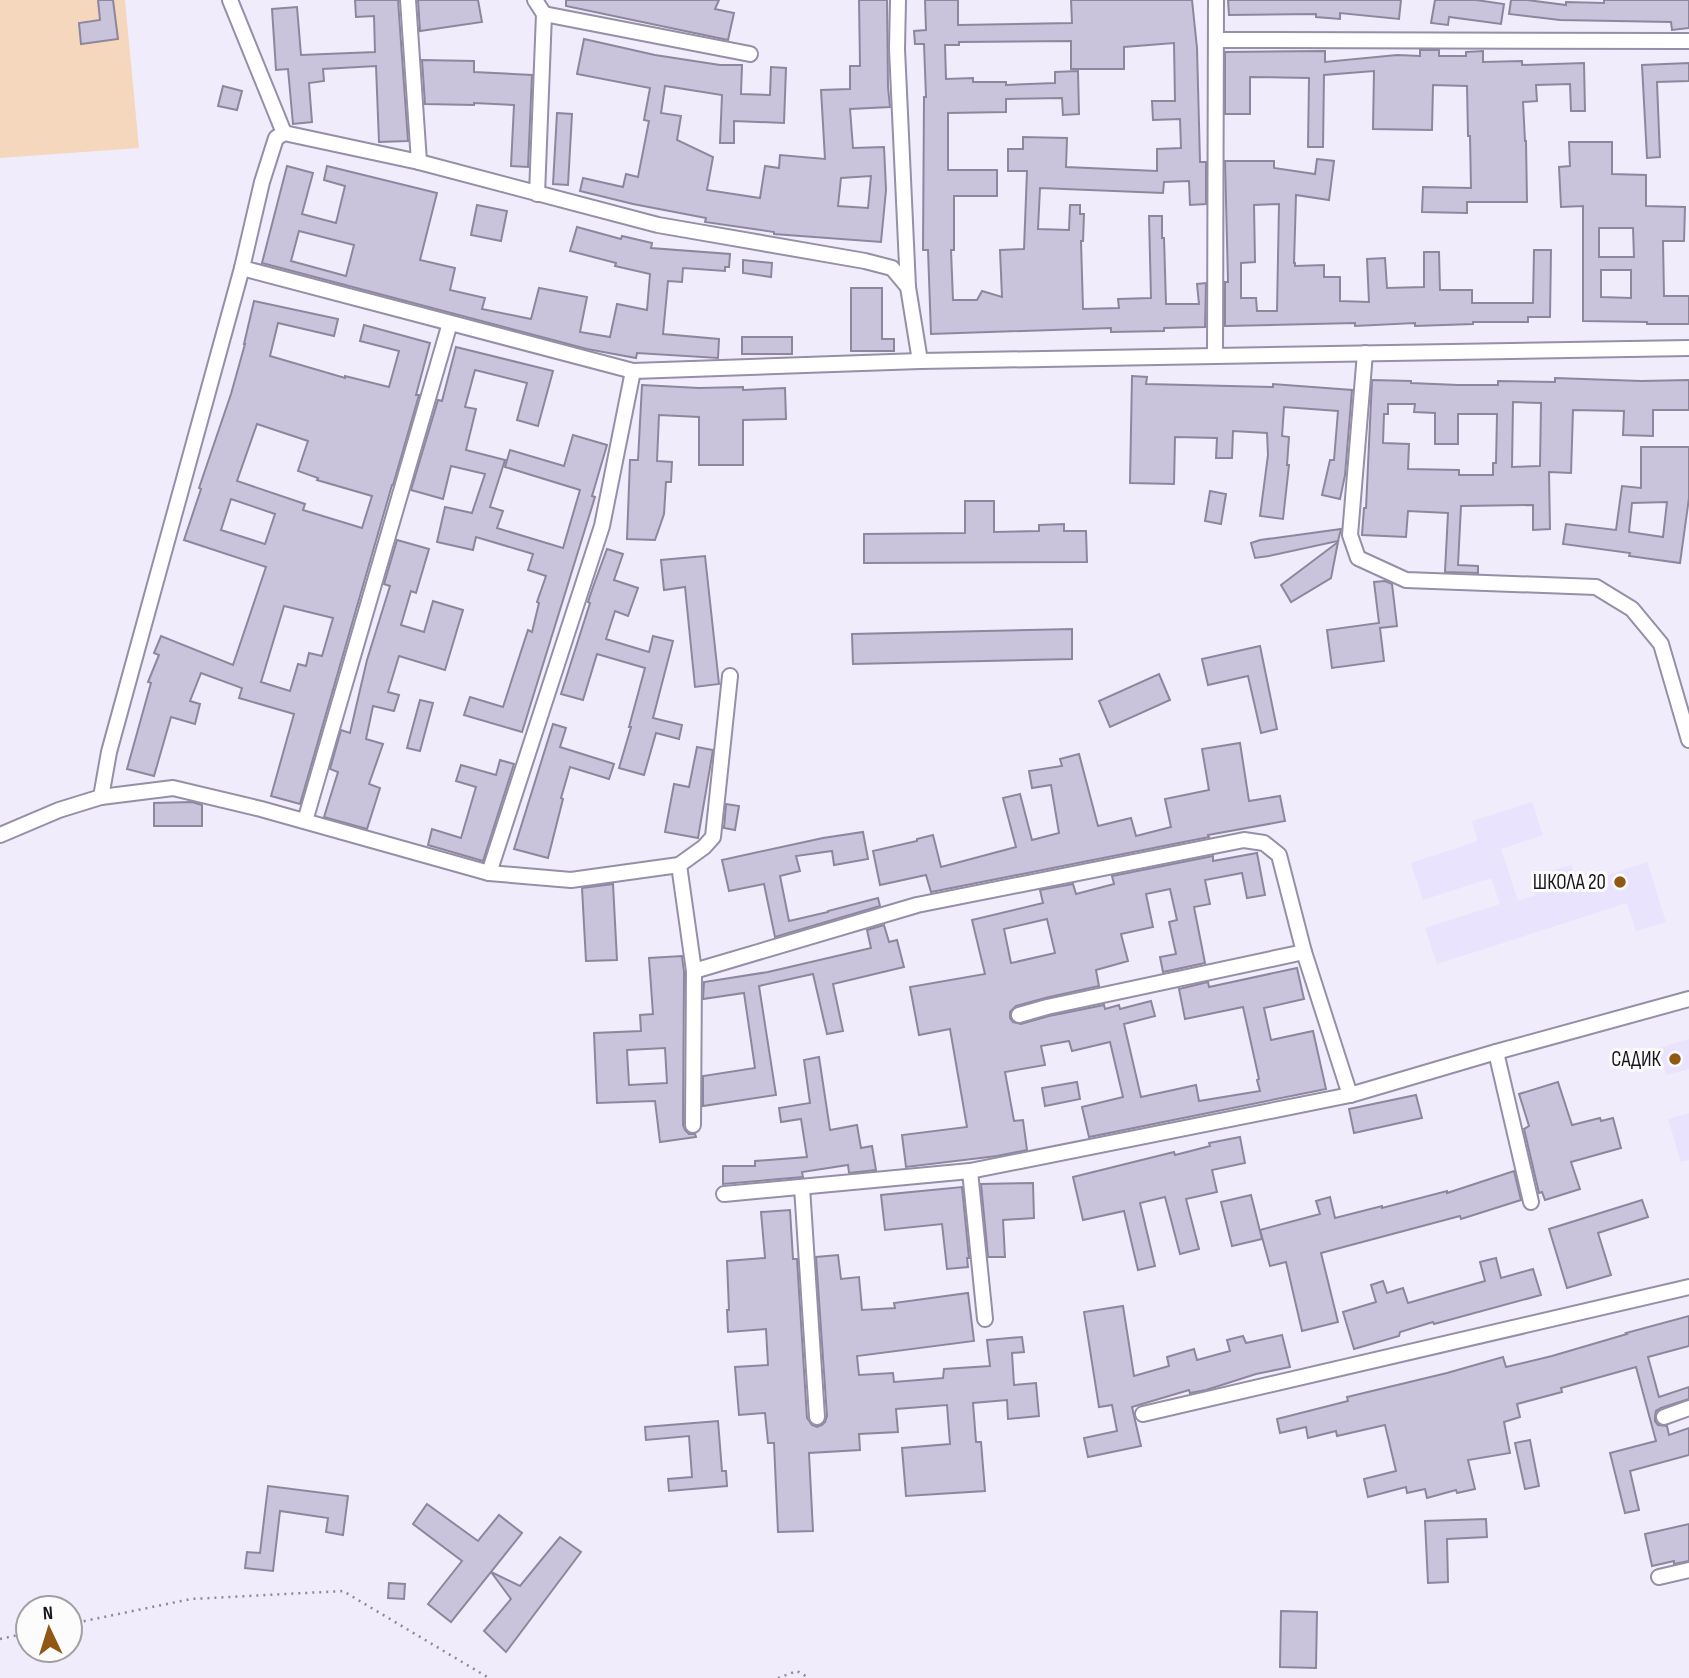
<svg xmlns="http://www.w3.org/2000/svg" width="1689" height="1678" viewBox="0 0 1689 1678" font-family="'Sofia Sans Condensed',sans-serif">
<rect width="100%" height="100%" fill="#f0ecfb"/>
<g fill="#e9e3fd">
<polygon points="1532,802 1543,835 1501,849 1518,901 1536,895 1530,878 1571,865 1578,885 1647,862 1666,922 1636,931 1627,903 1437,964 1425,928 1500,904 1491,878 1423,900 1411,863 1478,841 1472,821"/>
<polygon points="1689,1039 1689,1069 1666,1075 1658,1048"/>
<polygon points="1689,1113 1689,1160 1681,1162 1668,1119"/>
</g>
<polygon fill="#f4d7bd" points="0,0 125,0 139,148 0,158"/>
<g fill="#c9c3dc" stroke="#8d879e" stroke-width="2" fill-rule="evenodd">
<polygon points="98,0 113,0 118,39 81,44 79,23 100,20"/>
<polygon points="355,0 398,0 408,141 379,142 376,66 323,69 324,81 309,83 312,122 293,124 288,69 276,70 272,9 297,7 301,55 375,52 374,16 356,17"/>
<polygon points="418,0 478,0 482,22 420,31"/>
<polygon points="566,0 719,0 715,9 734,13 728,40 566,6"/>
<path d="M859,0H887L888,87L890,107L850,109L853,148L884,147L886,190L881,242L774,234V232L705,222L706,218L633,204L580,191L583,178L623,187L626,174L638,177L649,121L644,120L650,88L577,74L584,39L655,55L720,65H742L741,94L770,95L771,67L786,68L784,123L734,121V143H720L722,95L665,86L661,113L681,116L677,140L713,157L707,190L760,198L765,166L779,168L780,155L825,159L821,90L850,89V66H860ZM871,176L868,208L838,206L841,178Z"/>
<path d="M925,0H958V25L1072,23L1071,0H1192L1197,48L1200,162H1206V204L1190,205L1189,181L1164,182L1163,193L1040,188L1038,229L1069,230L1070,205H1080V214H1084L1083,241H1081L1083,309L1119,308L1118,299L1151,298L1149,216H1162V238H1164L1166,304H1199L1197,284L1206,283L1205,327L1164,328V331L1111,332V328L931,334L928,250H923L924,97H926L924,44H915L914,31L926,30ZM1071,41V69H1124V47L1174,43L1175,101H1152L1153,120L1180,119L1181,148L1157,149V171L1066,167L1067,138L1023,137V149H1008V171H1027L1024,249L1000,250L1002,297L982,291L977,300H953L951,250H954V196H997V170H948V113L1006,112V99L1062,98L1063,115L1079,114L1078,71L1055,72V83L1006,85V82H973V78L946,79L945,45H959V42Z"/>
<polygon points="1228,0 1401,0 1399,19 1340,13 1340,19 1316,17 1316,14 1229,15"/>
<polygon points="1435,0 1476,0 1504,4 1501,24 1449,17 1448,25 1431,23"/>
<polygon points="1511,0 1527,0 1566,5 1566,2 1604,3 1604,0 1689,0 1689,28 1672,30 1671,22 1560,20 1509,14"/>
<polygon points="1420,50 1439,50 1439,56 1466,56 1466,52 1483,51 1483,62 1522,61 1522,65 1584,63 1585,111 1571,111 1570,84 1536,85 1537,101 1523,102 1525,141 1526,141 1527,202 1467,202 1467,213 1422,212 1423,187 1471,188 1470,136 1468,136 1467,86 1433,85 1432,130 1373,129 1374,71 1324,75 1323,147 1308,147 1309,78 1250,77 1250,114 1225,114 1225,52 1325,51 1325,62 1397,55 1420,56"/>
<polygon points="422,60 474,61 474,72 532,75 528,167 511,166 514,105 474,103 474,105 425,104"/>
<polygon points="1689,63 1689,81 1657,82 1660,157 1647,158 1642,65"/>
<polygon points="223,86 242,91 237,110 218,106"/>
<polygon points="557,113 572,114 568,185 553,184"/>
<path d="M1569,142H1612V174L1646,175V206L1685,207L1684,241H1663L1664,296H1689V324H1647V322L1583,321V206L1561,207L1559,167L1570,166ZM1599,228H1633L1634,257H1599ZM1601,270H1631V298L1601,297Z"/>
<path d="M1317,159L1334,161L1329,200L1296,195L1294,263H1295V266L1324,265V277H1340V301L1369,302L1367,259L1385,258L1387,288L1424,287V252H1439L1440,290H1472V303H1533L1534,250H1551L1550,317H1528V322H1473V324L1415,326V323L1355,326V323L1225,326V282H1228L1225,161H1274V168L1315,174ZM1279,204L1277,311H1257L1256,298H1241V263L1255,262L1254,205Z"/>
<path d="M287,166L313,173L302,214L336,223L345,186L324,180L327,166L437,193L420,260L455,268L450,290L485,298L482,309L531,319L539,288L587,297L580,332L610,337L617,304L647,310L650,274L615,266L616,263L570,251L577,227L621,239L622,236L652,243L651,248L730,254L729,267H725V271L683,268L682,282L668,281L663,334L719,339L718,358L637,353L636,358L587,349L262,263ZM299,231L354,245L346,276L291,261Z"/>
<polygon points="477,205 507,211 501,241 471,235"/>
<polygon points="743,260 772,263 771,277 743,273"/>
<polygon points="851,288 882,288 882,339 894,339 894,351 851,351"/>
<path d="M254,301L338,319L334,336L278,323L270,356L345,378V376L389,387L399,351L360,341L364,325L430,343L416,395H419L393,485H392L300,804L271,796L294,714L239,698L242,688L201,673L190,701L200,704L195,724L171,717L154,776L127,769L151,683L148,682L159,655L154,653L161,636L233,665L266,567L184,540L201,489L199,488L231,394L245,344H244ZM257,424L308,441L298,471L318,478L317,480L372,496L362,528L303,510L305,504L237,481ZM231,499L275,514L265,544L221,530ZM284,606L333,618L322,656L309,653L306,666L298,664L290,691L261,682Z"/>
<rect x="742" y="337" width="50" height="17"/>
<polygon points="456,347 553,371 538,426 517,420 527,383 475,370 465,407 476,409 466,450 505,460 490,507 503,511 497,528 563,548 580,490 505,467 510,450 564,466 573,435 607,445 592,496 595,497 522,732 464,715 470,697 503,707 528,630 532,632 539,603 537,602 546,576 528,570 533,554 476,537 473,550 437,542 445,507 472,513 485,474 451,466 443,499 411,490 438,400 442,401"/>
<polygon points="1132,376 1147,377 1146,384 1273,387 1273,384 1352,390 1345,475 1340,499 1322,495 1330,460 1334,460 1338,411 1284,407 1282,436 1289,437 1287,465 1289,465 1283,519 1260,516 1268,455 1267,433 1233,431 1232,458 1216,458 1217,438 1175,437 1174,484 1130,483"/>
<path d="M1555,378L1641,381L1689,380V410H1653V436L1623,435L1624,411L1573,410L1571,473L1549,472L1550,529L1533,530V505L1461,506L1458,565L1478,566V573L1445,572L1448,513L1408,511L1406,537L1362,535L1364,508H1366L1372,380L1411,381V383L1458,385H1498V381L1555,382ZM1513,402L1541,403L1540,466L1512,467ZM1388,404H1415L1414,412L1435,413V444H1458V414H1497L1496,463H1493V475H1459V470L1408,469L1409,444L1383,443L1384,414H1388Z"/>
<polygon points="642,385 699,388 743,387 743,390 785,388 786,419 743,420 743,465 699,465 699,417 659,415 657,461 672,462 671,482 666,482 664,514 655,540 627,539 630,460 638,460"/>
<path d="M1641,447H1689V498L1680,563L1629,556L1630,553L1563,544L1566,524L1616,530L1622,486L1641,488ZM1667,502L1663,537L1629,532L1632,503Z"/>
<polygon points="1210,491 1226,494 1221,524 1205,521"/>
<polygon points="965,501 994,501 994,532 1039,531 1039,525 1064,524 1064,531 1086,531 1087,562 864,563 864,534 965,533"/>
<polygon points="1341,529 1338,541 1269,556 1255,558 1251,543 1260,540"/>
<polygon points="397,540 429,549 416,593 411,591 401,625 424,632 433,601 463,610 445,670 399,656 388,692 399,695 394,711 373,706 366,739 383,744 369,784 380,788 367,829 324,817 338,772 330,769 341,730 350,733 367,660 390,586 384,584"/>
<polygon points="1338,542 1331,578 1291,602 1281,585"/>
<polygon points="607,549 623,554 614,580 638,588 628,616 615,611 606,639 649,652 653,636 673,641 653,718 682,725 679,739 656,733 644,775 619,768 631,727 629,727 645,668 597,654 583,700 561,694 590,603 588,602 593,587"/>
<polygon points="705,556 719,684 695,687 685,587 664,590 661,560"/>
<polygon points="1385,581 1392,584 1397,626 1380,628 1384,661 1332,668 1327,630 1379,623 1374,582"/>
<polygon points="1072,629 1072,659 853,664 852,634"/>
<polygon points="1260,646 1277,729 1261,733 1248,676 1208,685 1202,659"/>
<polygon points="1159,674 1170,700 1110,727 1099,701"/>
<polygon points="420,700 433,703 420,751 407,748"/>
<polygon points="553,724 566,728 560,747 614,764 609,779 570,767 561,798 563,799 548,858 514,849"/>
<polygon points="1240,743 1249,801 1280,796 1285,821 1208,835 1209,837 931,892 926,875 880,885 873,851 917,841 917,839 933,835 941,867 1016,847 1003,798 1020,794 1032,840 1059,833 1051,785 1032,788 1029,771 1062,766 1060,759 1079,754 1098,826 1131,818 1136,836 1171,827 1165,799 1209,790 1202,749"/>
<polygon points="697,747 713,750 698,838 665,832 674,784 689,787"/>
<polygon points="500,760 514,764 483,861 428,845 432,829 461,838 476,787 456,781 461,765 496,775"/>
<polygon points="192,802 202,805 202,826 154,826 154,803"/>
<polygon points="726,804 739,806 735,830 724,828"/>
<polygon points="863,832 868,859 834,865 832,851 796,856 800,871 780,876 789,921 828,912 828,911 878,898 880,906 775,937 764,884 729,891 722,860 823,838"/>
<path d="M1257,853L1265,895L1247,898L1242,873L1205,880L1210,904L1194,907L1205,963L1163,972L1160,957L1176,954L1169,922L1177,920L1170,889L1146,894L1153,927L1121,934L1128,961L1096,970L1099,986L1045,998L1016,1006L1010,1012V1018L1013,1022L1021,1024L1049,1016L1104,1005L1105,1009L1119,1005L1120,1009L1151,1001L1155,1016L1124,1024L1141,1097L1196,1085L1199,1101L1260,1091L1257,1080L1259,1079L1243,1007L1185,1019L1179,989L1208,982L1209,987L1297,968L1304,999L1264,1008L1271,1040L1313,1031L1326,1089L1089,1137L1082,1107L1123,1097L1110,1042L1072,1051L1069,1041L1041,1046L1045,1065L1005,1072L1014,1121L1023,1120L1027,1150L997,1156L906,1167L902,1135L967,1127L950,1029L919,1035L910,987L985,974L972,920L1043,903L1040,890L1073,884L1076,894L1114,884L1112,876L1213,856V861ZM1047,919L1055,953L1011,963L1004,929Z"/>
<polygon points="613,884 617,960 586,961 582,888"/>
<polygon points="884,925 889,942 897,940 904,967 833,984 843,1031 827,1034 813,974 759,986 776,1095 703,1106 703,1076 755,1068 744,993 703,999 704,982 768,972 871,948 867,930"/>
<path d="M682,956L684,972L683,1125L685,1130L689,1134H695L696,1137L660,1142L655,1101L597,1103L594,1033L641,1031L640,1015L653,1014L649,958ZM665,1048L667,1083L629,1085L627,1050Z"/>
<polygon points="819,1057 830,1130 857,1125 861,1148 872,1146 876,1170 849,1173 848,1165 802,1172 803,1177 723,1184 723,1166 755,1166 755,1161 807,1157 801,1119 781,1122 779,1108 810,1103 804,1060"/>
<polygon points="1077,1082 1080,1099 1045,1106 1042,1088"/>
<polygon points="1558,1082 1572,1125 1600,1118 1601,1121 1613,1118 1621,1148 1571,1162 1580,1189 1545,1200 1542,1192 1539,1193 1524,1129 1529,1126 1519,1094"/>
<polygon points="1416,1095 1422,1118 1354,1133 1349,1109"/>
<polygon points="1240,1137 1245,1163 1212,1170 1217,1192 1186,1199 1199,1249 1180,1254 1165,1197 1140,1203 1155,1266 1138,1270 1124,1211 1083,1220 1073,1177 1174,1152 1175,1155 1210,1146 1209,1143"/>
<polygon points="1514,1171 1521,1200 1461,1219 1460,1216 1321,1253 1338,1322 1302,1331 1286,1262 1270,1266 1260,1230 1320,1214 1316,1201 1330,1197 1335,1218 1382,1206 1382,1208 1447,1191 1447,1193"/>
<polygon points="1033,1183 1034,1218 1003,1220 1005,1257 988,1257 981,1184"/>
<polygon points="962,1187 969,1258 967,1258 968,1267 947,1269 942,1224 885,1230 881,1195"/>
<polygon points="1251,1195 1262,1239 1232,1246 1221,1202"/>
<polygon points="1642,1200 1648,1217 1598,1233 1611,1275 1567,1288 1549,1229"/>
<polygon points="790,1210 793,1259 797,1259 807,1418 812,1425 817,1427 822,1425 825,1422 827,1416 816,1257 838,1255 841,1279 859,1277 862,1310 895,1308 894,1303 968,1293 974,1341 857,1356 859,1375 893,1373 894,1382 943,1378 944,1369 990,1366 987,1340 1022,1337 1024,1352 1012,1353 1014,1385 1036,1383 1039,1416 1008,1419 1007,1400 973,1403 976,1442 981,1442 985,1491 906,1496 902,1448 950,1444 947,1405 896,1409 898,1432 859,1434 860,1450 809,1453 813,1531 778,1532 774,1443 768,1443 765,1413 739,1415 735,1367 768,1365 766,1329 728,1332 727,1310 729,1310 727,1261 765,1258 761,1212"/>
<polygon points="1496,1258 1501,1278 1533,1269 1541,1295 1434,1324 1433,1322 1400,1332 1399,1336 1354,1349 1343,1312 1376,1302 1371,1285 1383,1281 1387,1293 1403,1288 1408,1303 1485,1281 1480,1262"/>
<polygon points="1123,1306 1134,1376 1169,1366 1167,1357 1194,1349 1197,1360 1230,1351 1227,1340 1243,1336 1246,1343 1282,1335 1290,1367 1256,1374 1206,1390 1190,1393 1189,1390 1132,1407 1141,1446 1088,1457 1084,1438 1117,1431 1112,1405 1099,1407 1084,1312"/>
<polygon points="1689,1316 1689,1346 1648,1357 1659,1397 1689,1387 1689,1399 1661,1408 1656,1411 1655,1416 1655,1421 1658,1425 1667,1426 1669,1435 1689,1428 1689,1455 1630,1471 1639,1510 1625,1513 1610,1453 1656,1441 1636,1367 1561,1388 1562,1392 1517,1404 1520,1417 1504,1422 1510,1453 1468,1460 1475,1489 1457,1493 1456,1490 1427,1498 1425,1489 1407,1493 1406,1487 1368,1497 1364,1479 1396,1471 1385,1425 1337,1436 1336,1431 1308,1438 1306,1427 1280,1433 1277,1419 1348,1401 1347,1397 1447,1373 1503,1357 1506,1367 1552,1356 1627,1334 1626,1333"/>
<polygon points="718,1421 722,1471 726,1471 727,1486 669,1491 668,1479 692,1477 689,1436 646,1440 645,1427"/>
<polygon points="1530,1440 1539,1486 1525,1489 1515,1443"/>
<polygon points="268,1486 348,1496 343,1535 326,1532 328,1518 280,1511 273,1571 245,1568 247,1552 260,1553"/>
<polygon points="427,1504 478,1541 499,1515 522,1533 451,1622 428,1604 462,1561 413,1524"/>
<polygon points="1486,1519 1487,1537 1447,1539 1448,1582 1428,1583 1425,1521"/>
<polygon points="1689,1524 1689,1561 1674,1564 1674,1561 1652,1566 1645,1534"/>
<polygon points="560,1537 581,1552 506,1652 484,1631 511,1599 491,1572 520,1586"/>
<polygon points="389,1583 405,1584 404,1599 388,1598"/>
<polygon points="1281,1611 1317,1612 1316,1668 1280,1667"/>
</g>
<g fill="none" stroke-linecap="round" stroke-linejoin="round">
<defs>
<g id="minor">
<polyline points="230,0 284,133"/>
<polyline points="408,0 419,162"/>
<polyline points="535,0 544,14 537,194"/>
<polyline points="898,0 897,49 908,287 920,361"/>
<polyline points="544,14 750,54"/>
<polyline points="1217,40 1689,41"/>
<polyline points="242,268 633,371 920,361 1689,348"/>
<polyline points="1365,353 1350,535 1358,558 1406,580 1596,587 1632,609 1661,644 1689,740"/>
<polyline points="1215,355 1216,0"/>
<polyline points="101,797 109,752 242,268 262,182 276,138 284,133 419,162 658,225 865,261 892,268 908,287"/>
<polyline points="305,821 450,323"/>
<polyline points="0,835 59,810 101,797 173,788 261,809 489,873 571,880 679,865 694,971 693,1125"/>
<polyline points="679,865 704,847 713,837 730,676"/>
<polyline points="489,873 602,526 633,371"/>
<polyline points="694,971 917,905 1244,840 1264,843 1279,855 1304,952 1350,1095"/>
<polyline points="1019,1015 1047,1007 1304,952"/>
<polyline points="1496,1052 1531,1202"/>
<polyline points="970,1171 985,1319"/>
<polyline points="802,1187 817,1417"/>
<polyline points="724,1194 970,1171 1350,1095 1496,1052 1689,999"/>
<polyline points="1143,1414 1689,1287"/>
<polyline points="1664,1417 1689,1408"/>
<polyline points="1659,1577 1689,1570"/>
</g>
</defs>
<use href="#minor" stroke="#958fa7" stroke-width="18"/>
<g stroke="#8d8a96" stroke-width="2.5" stroke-dasharray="2 5" stroke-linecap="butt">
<polyline points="70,1624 191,1599 343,1591 489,1678"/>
<polyline points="0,1639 28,1633"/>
<polyline points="778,1678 797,1671 809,1678"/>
</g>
<use href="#minor" stroke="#fff" stroke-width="14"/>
</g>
<g fill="#915814" stroke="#fcfcfc" stroke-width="2.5">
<circle cx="1620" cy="882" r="7"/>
<circle cx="1675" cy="1059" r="7"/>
</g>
<g text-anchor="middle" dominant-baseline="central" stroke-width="6" stroke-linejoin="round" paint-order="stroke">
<g font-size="21" fill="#18151e" stroke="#fcfcfc" text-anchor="end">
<text x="1606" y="882">ШКОЛА 20</text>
<text x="1661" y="1059">САДИК</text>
</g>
</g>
<g transform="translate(49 1629) rotate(356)"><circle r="33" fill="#fcfcfc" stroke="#a1a0a3" stroke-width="2"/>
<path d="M0-5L12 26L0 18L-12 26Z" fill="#915814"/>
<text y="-10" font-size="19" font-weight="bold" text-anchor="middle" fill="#18151e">N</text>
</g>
</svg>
